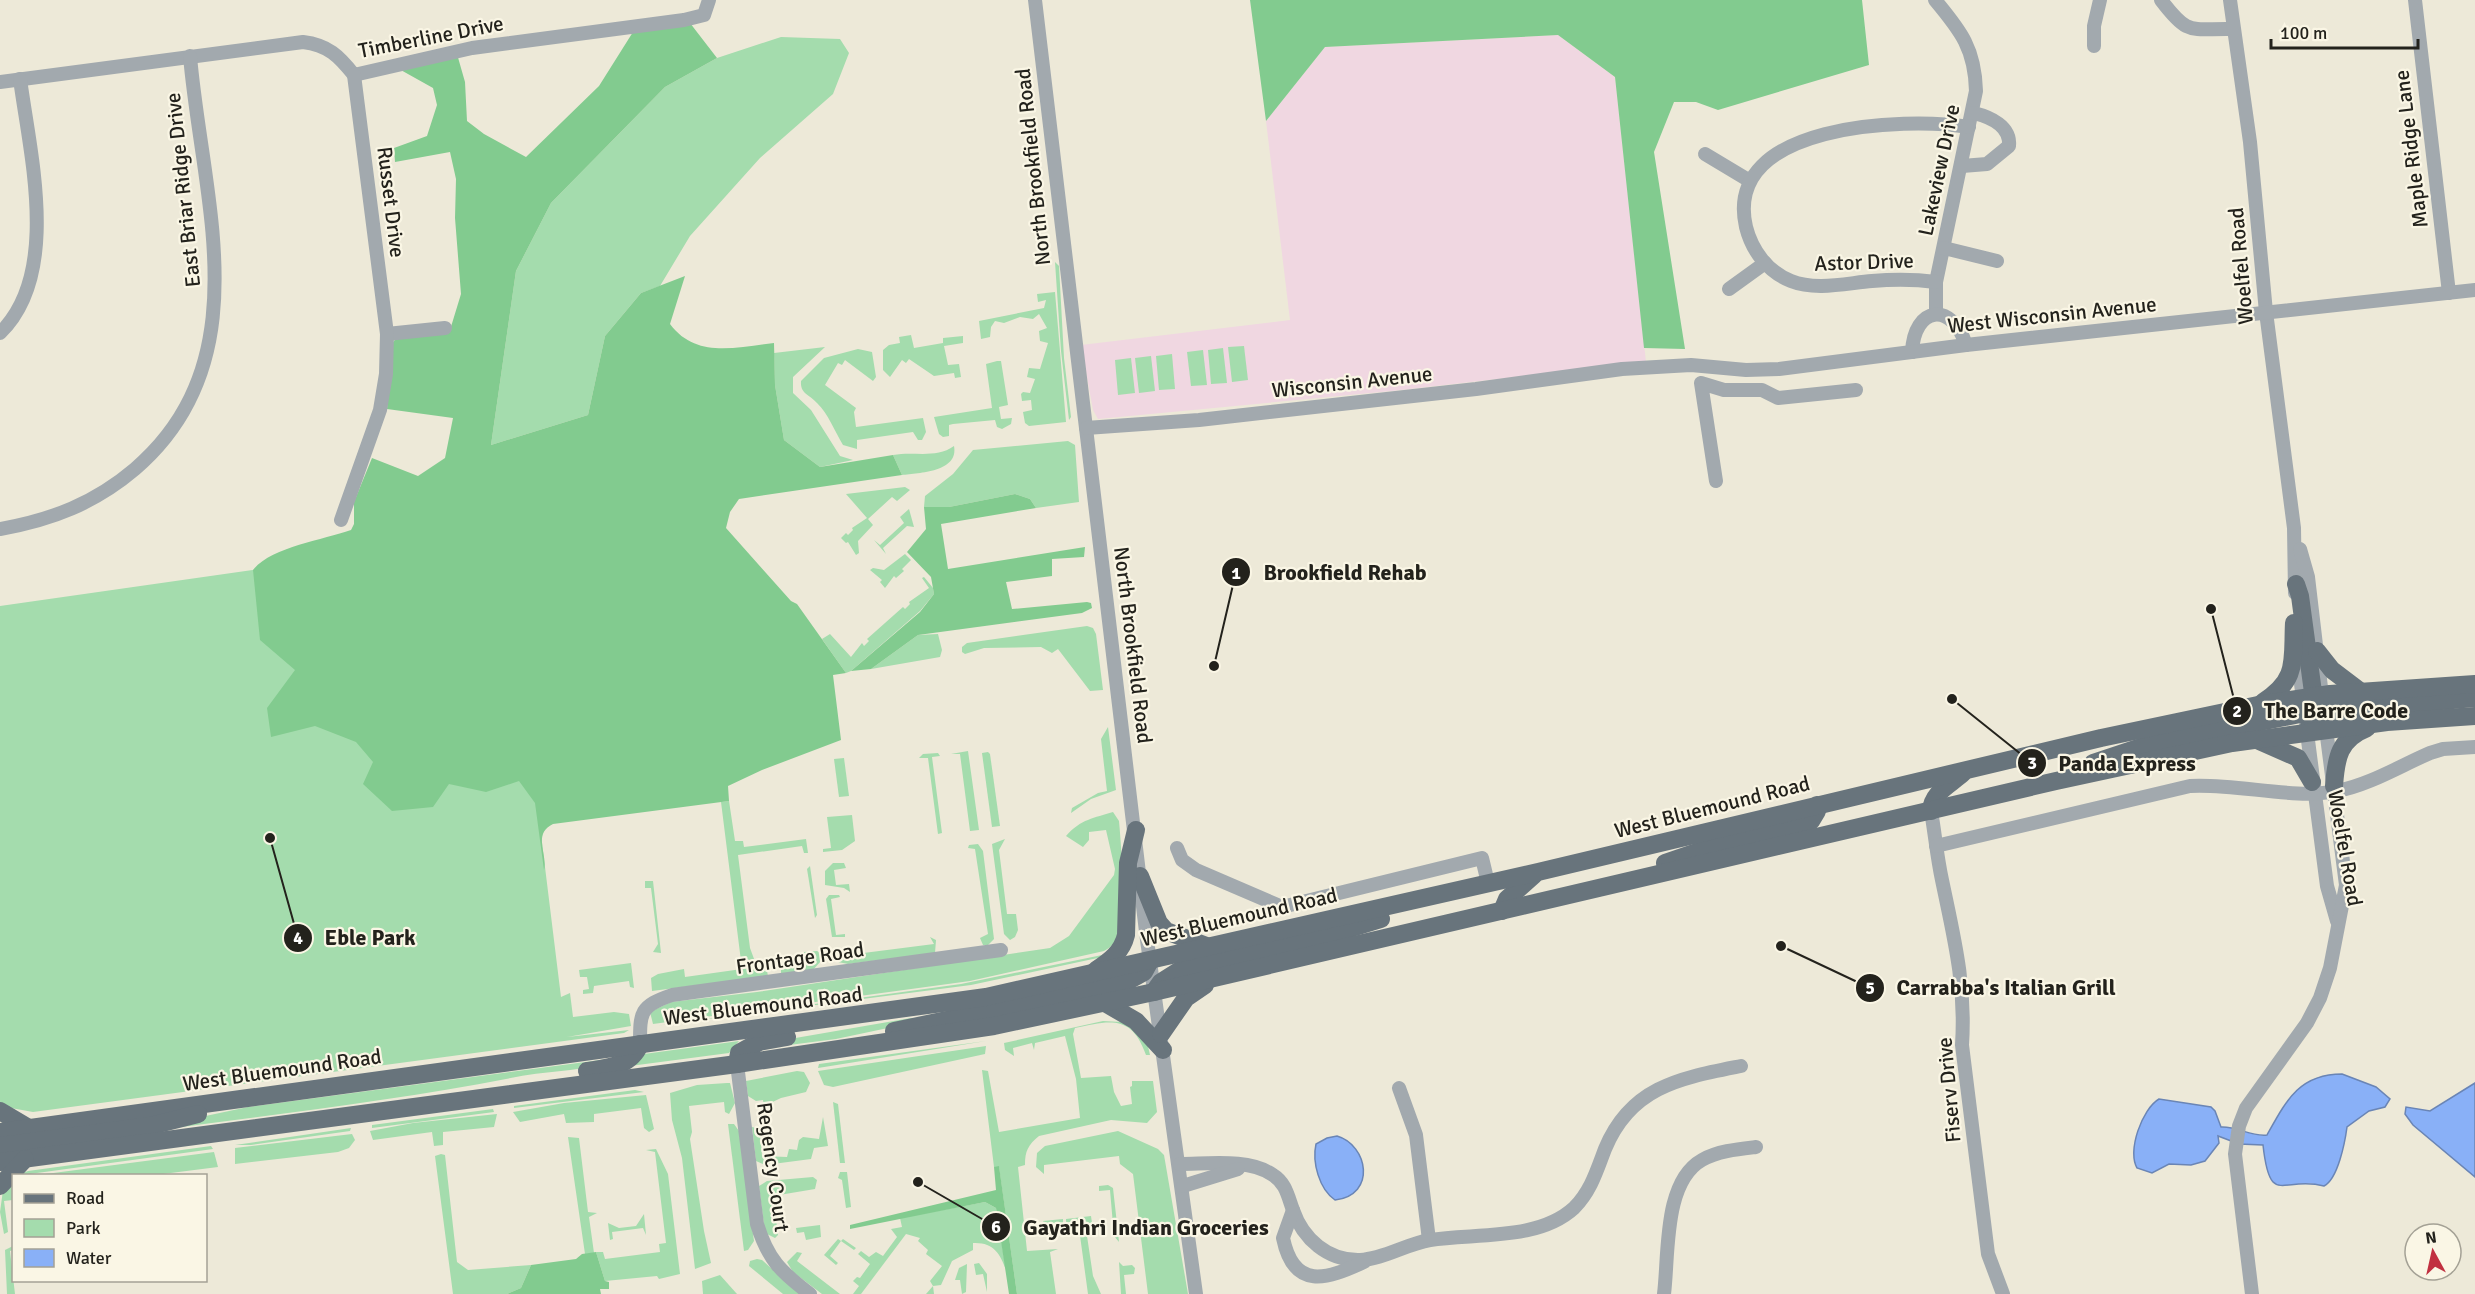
<svg xmlns="http://www.w3.org/2000/svg" width="2475" height="1294" viewBox="0 0 2475 1294" font-family="Signika,sans-serif">
<rect width="100%" height="100%" fill="#ede9d8"/>
<polygon fill="#f0d7e1" points="1558,35 1615,77 1646,362 1392,391 1098,419 1093,410 1081,345 1290,320 1266,121 1325,47"/>
<g fill="#a4dcad">
<polygon points="781,37 840,39 849,53 833,94 760,158 690,236 660,286 641,293 605,336 588,415 491,445 516,271 551,203 665,87 717,58"/>
<polygon points="1055,262 1059,266 1064,358 1071,417 1069,420 1061,351"/>
<polygon points="1055,292 1066,422 1029,426 1025,423 1023,412 1032,410 1031,400 1022,401 1021,394 1023,392 1030,393 1035,379 1027,377 1029,368 1040,369 1048,343 1040,341 1039,331 1047,328 1039,314 1033,319 1020,317 1004,323 995,321 991,327 990,337 981,339 979,321 1044,308 1046,300 1038,302 1037,294"/>
<polygon points="911,335 914,348 943,343 943,338 963,336 963,343 944,346 948,365 959,364 961,377 955,378 954,373 934,376 909,359 906,363 902,360 890,377 883,370 883,350 889,345 900,343 899,337"/>
<polygon points="1244,346 1248,380 1232,382 1228,347"/>
<polygon points="825,347 793,377 793,393 811,410 840,456 853,460 820,467 784,440 775,385 774,353"/>
<polygon points="1223,348 1227,383 1211,384 1208,350"/>
<path d="M858,349L872,352L876,377L873,381L845,360L842,365L838,363L825,385L856,408L854,412L856,427L923,418L926,432L922,440H918L913,432L857,440V449L843,445C835,432 828,413 817,403C809,394 800,394 801,381L824,358Z"/>
<polygon points="1203,350 1207,385 1191,386 1187,352"/>
<polygon points="1172,354 1175,389 1159,390 1156,356"/>
<polygon points="1151,356 1155,391 1139,393 1135,358"/>
<polygon points="1131,358 1135,393 1118,395 1115,360"/>
<polygon points="997,361 1001,361 1008,405 999,407 1001,419 1012,418 1011,424 1002,429 997,427 995,420 953,424 949,425 949,436 943,437 939,434 934,417 992,408 986,364"/>
<polygon points="1068,441 1075,445 1079,502 1036,508 1030,499 1015,494 949,507 924,507 925,496 953,474 973,450"/>
<path d="M954,446C959,472 919,473 902,475L893,455C914,451 936,459 954,446Z"/>
<polygon points="905,487 910,490 897,501 892,497 868,519 873,525 858,541 859,553 856,555 848,542 846,543 841,538 846,533 848,535 853,530 852,528 867,518 846,494"/>
<polygon points="909,509 914,527 907,526 883,548 886,554 874,540 880,545 904,523 900,517"/>
<polygon points="504,534 561,997 570,993 573,1017 614,1012 629,1014 631,1026 567,1037 629,1030 624,1033 33,1112 0,1106 0,606"/>
<polygon points="905,554 911,560 902,569 904,571 896,578 894,576 885,588 880,582 882,580 870,570 873,568 884,570"/>
<polygon points="924,577 933,588 934,594 920,611 851,671 846,673 822,639 830,634 851,657 862,643 864,646 869,641 867,639 903,607 905,609 910,604 909,602 929,588 922,578"/>
<polygon points="1087,626 1093,628 1096,634 1103,690 1090,691 1058,649 1052,653 1041,647 984,648 965,654 962,652 962,647 967,643"/>
<polygon points="938,634 942,650 940,657 871,669 918,635"/>
<polygon points="1108,727 1116,790 1091,799 1071,813 1072,808 1098,793 1107,791 1101,739"/>
<polygon points="968,751 979,830 970,831 960,754 951,754"/>
<polygon points="988,752 990,754 1000,826 992,827 982,753"/>
<polygon points="938,753 940,756 932,757 942,833 938,834 928,758 919,758 923,754"/>
<polygon points="844,758 849,796 839,797 834,759"/>
<polygon points="729,801 735,841 743,841 744,847 806,839 808,853 804,853 802,846 738,855 750,948 757,967 766,966 768,976 652,991 651,978 658,974 684,969 685,977 742,969 721,802"/>
<path d="M1113,812L1119,821C1122,854 1125,902 1118,934C1116,943 1111,947 1104,951L970,981L653,1024L650,1012L671,1002L757,992L1050,948L1069,936L1114,875L1115,869L1106,830L1089,832V840L1083,847L1066,836C1081,819 1094,818 1113,812Z"/>
<polygon points="852,815 855,841 842,850 823,852 823,849 831,848 827,817"/>
<polygon points="1005,839 999,850 1007,914 1016,914 1018,930 1015,937 1010,940 1004,934 992,844"/>
<polygon points="978,844 983,851 994,939 988,945 983,945 980,938 988,934 975,849 968,848 969,845"/>
<polygon points="833,863 844,863 846,868 834,870 836,885 849,884 850,892 844,888 825,885 825,871"/>
<polygon points="810,866 817,915 815,918 807,869"/>
<polygon points="645,881 653,881 661,953 653,952 658,944 651,888 645,888"/>
<polygon points="829,895 839,895 840,897 831,899 836,935 845,934 845,937 832,937 826,899"/>
<polygon points="1123,933 1107,956 971,985 655,1026 961,984 1102,955 1110,951"/>
<polygon points="930,937 936,940 935,953 848,964 838,962 834,955 838,951 840,956 934,944"/>
<polygon points="817,951 822,954 821,961 812,971 781,974 781,963 802,961 804,952"/>
<polygon points="631,963 634,988 630,987 629,981 594,986 593,993 583,994 583,990 589,989 587,977 580,977 579,970"/>
<polygon points="911,1018 935,1018 836,1039 751,1050 784,1040"/>
<path d="M1103,1021L1121,1022L1136,1030L1138,1028L1147,1042L1150,1055H1146C1132,1015 1111,1020 1075,1028L1073,1034L1081,1078L1111,1076L1114,1092L1121,1106L1132,1104L1130,1087L1132,1086V1081H1153L1157,1112L1147,1123L1111,1120L1039,1136C1028,1145 1025,1151 1025,1165L1018,1167L1027,1251L1058,1249L1050,1252L1056,1294H1017L999,1167H994L982,1070L988,1071L999,1132L1080,1118L1076,1079L1065,1036L1035,1043L1034,1050L1032,1043L1013,1048L1014,1056L1005,1050L1004,1043Z"/>
<polygon points="739,1041 729,1053 630,1066 644,1054"/>
<polygon points="986,1041 818,1068 819,1064"/>
<polygon points="986,1046 985,1054 833,1087 824,1085 818,1071"/>
<path d="M623,1057C590,1072 551,1070 516,1077C393,1101 268,1115 145,1132L144,1129L248,1107Z"/>
<polygon points="797,1071 804,1072 810,1083 806,1092 781,1098 764,1106 763,1100 756,1101 748,1096 746,1081"/>
<polygon points="727,1083 730,1083 735,1103 729,1114 725,1112 724,1102 689,1106 692,1132 690,1139 704,1231 711,1263 695,1269 682,1158 672,1120 670,1093 697,1085"/>
<polygon points="635,1090 644,1092 514,1108 514,1106"/>
<polygon points="646,1095 654,1129 649,1132 644,1128 641,1108 594,1114 594,1122 566,1123 564,1114 520,1122 513,1112 564,1103"/>
<polygon points="833,1102 838,1104 845,1163 840,1163"/>
<polygon points="493,1109 494,1112 372,1128 372,1125"/>
<polygon points="497,1114 494,1127 443,1132 443,1145 434,1146 432,1132 373,1140 370,1131 413,1123"/>
<polygon points="823,1117 828,1146 814,1148 811,1159 765,1165 756,1161 752,1127 760,1129 762,1156 787,1157 789,1149 797,1150 799,1140 803,1137 819,1139"/>
<polygon points="728,1124 734,1124 739,1131 754,1241 748,1250 744,1251"/>
<polygon points="351,1128 350,1131 251,1145 235,1145"/>
<polygon points="1118,1131 1158,1149 1164,1155 1188,1294 1148,1294 1133,1174 1120,1164 1119,1156 1044,1165 1044,1174 1036,1167 1037,1153 1045,1146"/>
<polygon points="352,1134 355,1140 349,1148 338,1152 235,1164 235,1148"/>
<polygon points="568,1137 579,1138 588,1212 597,1213 589,1217 594,1253 585,1254"/>
<polygon points="211,1146 213,1149 15,1176 28,1171"/>
<polygon points="656,1149 668,1174 680,1274 659,1279 657,1276 605,1281 596,1252 603,1252 605,1259 660,1252 659,1244 666,1243 655,1152 646,1150"/>
<polygon points="214,1152 218,1167 147,1176 38,1175"/>
<polygon points="441,1154 445,1155 457,1262 468,1270 531,1265 521,1288 507,1294 453,1294 435,1156"/>
<polygon points="840,1172 847,1172 851,1207 846,1208 842,1180 838,1178"/>
<polygon points="813,1177 817,1180 815,1189 773,1196 778,1235 775,1238 765,1233 759,1186 767,1181"/>
<polygon points="13,1184 13,1200 4,1201 8,1232 4,1234 0,1212 3,1190"/>
<polygon points="1108,1185 1113,1188 1119,1242 1114,1236 1110,1190 1099,1191 1099,1186"/>
<path d="M985,1202L996,1208L1006,1270C1000,1253 993,1242 973,1243V1250L952,1261L941,1285L933,1286L934,1294H926L933,1286L930,1281L942,1266L926,1254L928,1250L918,1241L920,1238L906,1234L861,1294H853L859,1286L853,1281L857,1277L860,1278L870,1264L858,1254L861,1251L869,1257L876,1252L883,1256L897,1237L891,1229L902,1227L900,1218Z"/>
<polygon points="644,1214 646,1235 643,1228 612,1232 613,1239 610,1240 608,1223 619,1228 636,1226"/>
<polygon points="1091,1216 1092,1223 1088,1223 1090,1235 1087,1236 1093,1276 1101,1294 1088,1294 1078,1221 1066,1223 1066,1219"/>
<polygon points="1063,1219 1063,1223 1052,1225 1053,1233 1048,1234 1043,1221"/>
<polygon points="820,1225 821,1237 806,1240 804,1232 797,1233 796,1228"/>
<polygon points="838,1239 841,1241 843,1239 856,1248 854,1250 841,1241 830,1256 838,1263 836,1265 824,1255"/>
<polygon points="13,1246 13,1250 10,1251 15,1294 7,1294 5,1250"/>
<polygon points="797,1252 802,1253 797,1261 840,1294 822,1294 793,1272 787,1262"/>
<polygon points="757,1259 762,1260 800,1294 783,1294 749,1266 750,1261"/>
<polygon points="1119,1262 1123,1266 1132,1265 1135,1268 1134,1274 1124,1275 1126,1294 1121,1294"/>
<polygon points="979,1263 987,1274 987,1292 983,1274 976,1275 974,1264"/>
<polygon points="967,1264 966,1292 962,1294 960,1280 955,1280 959,1268"/>
<polygon points="720,1275 737,1294 703,1294 702,1281"/>
</g>
<g fill="#82cb8f">
<polygon points="1250,0 1862,0 1869,65 1718,110 1696,102 1674,102 1654,152 1685,349 1644,348 1615,77 1558,35 1325,47 1266,121"/>
<path d="M690,23L717,58L665,87L551,203L516,271L491,445L588,415L605,336L641,293L685,276L670,324C696,359 736,347 774,343L775,385L784,440L820,467L893,455L902,475L739,499L730,512L726,528L791,601L797,604L846,673L833,675L841,740L762,770L728,786L729,801L553,824C532,834 548,855 544,870L535,803L519,781L486,792L449,784L433,807L392,811L363,784L373,762L356,742L315,726L271,737L267,708L295,670L260,640L253,570C271,547 323,540 351,530L354,524V502L372,458L418,476L445,458L453,418L387,409L392,344L396,338L450,330L461,294L455,218L456,179L450,152L395,162L394,148L427,136L437,105L433,88L399,69L457,54L465,82L467,121L484,134L526,157L599,86L633,32Z"/>
<polygon points="1015,494 1030,499 1036,508 941,524 948,569 1085,547 1084,557 1052,559 1052,576 1006,582 1012,609 1087,602 1091,603 1092,608 1082,613 918,635 871,669 851,671 920,612 934,594 931,577 907,552 926,529 924,507 949,507"/>
<polygon points="999,1166 1017,1294 1009,1294 996,1208 985,1202 850,1229 850,1225 996,1190 994,1167"/>
<polygon points="596,1252 605,1281 609,1282 609,1289 600,1289 601,1294 507,1294 521,1288 531,1265 576,1259 582,1254"/>
</g>
<g fill="#89b0f7" stroke="#6a85b5" stroke-width="1.5">
<path d="M2342,1074L2376,1087L2390,1099L2385,1107L2369,1111L2347,1127C2345,1142 2338,1179 2324,1186C2283,1175 2270,1209 2263,1145L2239,1144L2218,1136L2219,1143L2205,1161L2191,1165L2169,1164L2152,1173L2137,1168C2127,1151 2142,1109 2159,1099L2211,1107L2215,1111L2221,1127C2237,1126 2251,1137 2267,1135C2286,1101 2299,1074 2342,1074Z"/>
<polygon points="2475,1083 2475,1177 2413,1125 2405,1114 2406,1107 2430,1111"/>
<path d="M1337,1136C1368,1145 1377,1195 1335,1200C1319,1189 1312,1162 1316,1144L1327,1138Z"/>
</g>
<g fill="none" stroke-linecap="round" stroke-linejoin="round">
<g stroke="#a2a9ae" stroke-width="14">
<polyline points="1035,0 1147,940 1196,1294"/>
<path d="M1935,0C1961,31 1975,49 1976,91L1936,282V314"/>
<path d="M2161,0C2189,37 2190,28 2233,29"/>
<polyline points="2230,0 2250,142 2266,312 2294,528 2295,593"/>
<polyline points="2415,0 2449,293"/>
<polyline points="2094,46 2094,26 2100,0"/>
<path d="M0,82L303,42C328,45 339,56 354,75L472,48L684,20L704,15L709,0"/>
<polyline points="1705,154 1750,181"/>
<path d="M1962,166L1987,164L2009,146C2011,126 1990,117 1974,113"/>
<polyline points="1944,248 1997,261"/>
<path d="M1936,282C1914,279 1894,279 1872,281C1847,283 1816,291 1791,281C1768,272 1752,251 1746,227C1722,123 1905,117 1969,127"/>
<polyline points="1729,289 1765,263"/>
<path d="M0,333C61,274 30,154 20,79"/>
<polyline points="387,334 445,328"/>
<path d="M1912,352C1914,306 1952,301 1966,345"/>
<polyline points="1086,428 1199,420 1476,389 1622,369 1691,365 1746,370 1779,369 1966,345 2475,290"/>
<polyline points="1716,481 1701,383 1724,390 1762,390 1778,398 1856,390"/>
<polyline points="341,520 380,410 386,374 387,334 354,75"/>
<path d="M0,529C52,520 95,503 135,469C262,360 202,198 190,56"/>
<polyline points="2300,549 2308,577 2322,696"/>
<polyline points="2297,654 2304,706"/>
<polyline points="2306,725 2327,886 2337,921"/>
<path d="M1931,811C1935,834 1937,857 1942,880C1954,938 1966,984 1962,1045L1988,1254L2003,1294"/>
<path d="M1936,846L2190,786C2236,783 2295,800 2337,791C2369,785 2400,766 2430,753L2443,749L2475,747"/>
<polyline points="1177,848 1182,860 1196,870 1282,907 1482,858 1488,883"/>
<path d="M640,1044C640,1012 640,1006 672,995L1001,950"/>
<path d="M737,1064L757,1224C768,1260 781,1272 810,1294"/>
<polyline points="1399,1088 1416,1135 1429,1240"/>
<path d="M1180,1164C1208,1164 1249,1158 1273,1175C1286,1183 1288,1197 1293,1210C1303,1239 1328,1261 1360,1260C1384,1259 1406,1244 1430,1240C1475,1233 1538,1241 1574,1208C1591,1191 1597,1170 1605,1149C1631,1086 1681,1078 1741,1066"/>
<polyline points="1183,1186 1238,1169"/>
<path d="M1293,1210L1283,1238C1294,1291 1327,1279 1364,1262"/>
<path d="M1664,1294C1669,1255 1663,1182 1702,1160C1718,1151 1739,1149 1756,1147"/>
<polyline points="2252,1294 2235,1154 2239,1126 2246,1108 2307,1023 2320,998 2330,968 2346,885 2325,721"/>
</g>
<g stroke="#68747c" stroke-width="18">
<polyline points="2296,584 2300,596 2315,707"/>
<polyline points="2317,651 2332,670 2361,692"/>
<path d="M2263,702C2299,679 2292,660 2294,623"/>
<polyline points="2309,726 2317,716 2332,711 2475,698"/>
<polyline points="2257,740 2298,758 2312,782"/>
<polyline points="2093,763 2153,743 2305,713 2315,707 2322,695"/>
<path d="M2334,786C2336,758 2339,739 2367,728"/>
<path d="M1931,811C1932,792 1950,785 1963,773"/>
<polyline points="1665,863 1729,841 1811,821 1817,811 1817,805"/>
<polyline points="1140,876 1159,923 1166,931 1209,947"/>
<polyline points="1502,911 1507,899 1534,875"/>
<path d="M1096,970C1110,961 1122,952 1126,935L1128,863L1136,830"/>
<polyline points="1154,992 1161,982 1180,970 1326,936 1381,919"/>
<polyline points="1105,1003 1136,1021 1163,1050"/>
<polyline points="894,1031 1124,983 1144,972 1150,961"/>
<polyline points="1161,1034 1186,998 1205,985"/>
<polyline points="737,1064 739,1053 759,1042 787,1037"/>
<path d="M587,1071C609,1068 631,1066 640,1044"/>
<polyline points="0,1111 27,1127"/>
<polyline points="0,1132 986,997 1538,872 2101,738 2258,705 2330,694 2475,684"/>
<polyline points="0,1146 150,1126 198,1114"/>
<polyline points="0,1162 737,1064 994,1026 1154,992 2056,781 2232,743 2387,722 2475,716"/>
<polyline points="0,1186 25,1159"/>
</g>
</g>
<g text-anchor="middle" dominant-baseline="central" stroke-width="4.5" stroke-linejoin="round" paint-order="stroke">
<g font-size="21" fill="#23221c" stroke="#faf6e5">
<text transform="translate(431 37) rotate(-11)">Timberline Drive</text>
<text transform="translate(2411 149) rotate(-97)">Maple Ridge Lane</text>
<text transform="translate(1033 167) rotate(-96)">North Brookfield Road</text>
<text transform="translate(1939 170) rotate(-78)">Lakeview Drive</text>
<text transform="translate(183 190) rotate(-96)">East Briar Ridge Drive</text>
<text transform="translate(391 202) rotate(83)">Russet Drive</text>
<text transform="translate(1864 262) rotate(-2)">Astor Drive</text>
<text transform="translate(2241 266) rotate(-95)">Woelfel Road</text>
<text transform="translate(2052 315) rotate(-6)">West Wisconsin Avenue</text>
<text transform="translate(1352 382) rotate(-6)">Wisconsin Avenue</text>
<text transform="translate(1133 645) rotate(83)">North Brookfield Road</text>
<text transform="translate(1712 807) rotate(-14)">West Bluemound Road</text>
<text transform="translate(2345 848) rotate(80)">Woelfel Road</text>
<text transform="translate(1239 917) rotate(-13)">West Bluemound Road</text>
<text transform="translate(800 958) rotate(-8)">Frontage Road</text>
<text transform="translate(763 1006) rotate(-7)">West Bluemound Road</text>
<text transform="translate(282 1070) rotate(-8)">West Bluemound Road</text>
<text transform="translate(1949 1090) rotate(-95)">Fiserv Drive</text>
<text transform="translate(773 1167) rotate(82)">Regency Court</text>
</g>
</g>
<path fill="none" stroke="#23221c" stroke-width="2" d="M1214 666L1236 572M2211 609L2237 711M1952 699L2032 763M270 838L298 938M1781 946L1870 988M918 1182L996 1227"/>
<g fill="#23221c" stroke="#faf6e5" stroke-width="2">
<circle cx="1214" cy="666" r="6"/>
<circle cx="2211" cy="609" r="6"/>
<circle cx="1952" cy="699" r="6"/>
<circle cx="270" cy="838" r="6"/>
<circle cx="1781" cy="946" r="6"/>
<circle cx="918" cy="1182" r="6"/>
<circle cx="1236" cy="572" r="15"/>
<circle cx="2237" cy="711" r="15"/>
<circle cx="2032" cy="763" r="15"/>
<circle cx="298" cy="938" r="15"/>
<circle cx="1870" cy="988" r="15"/>
<circle cx="996" cy="1227" r="15"/>
</g>
<g font-size="18" text-anchor="middle" font-weight="bold" fill="#fff">
<text x="1236" y="579">1</text>
<text x="2237" y="717">2</text>
<text x="2032" y="769">3</text>
<text x="298" y="944">4</text>
<text x="1870" y="994">5</text>
<text x="996" y="1233">6</text>
</g>
<g font-size="22" text-anchor="middle" font-weight="bold" fill="#23221c" stroke="#faf6e5" stroke-width="4.5" stroke-linejoin="round" paint-order="stroke">
<text x="1345" y="580">Brookfield Rehab</text>
<text x="2336" y="718">The Barre Code</text>
<text x="2127" y="771">Panda Express</text>
<text x="370" y="945">Eble Park</text>
<text x="2006" y="995">Carrabba's Italian Grill</text>
<text x="1146" y="1235">Gayathri Indian Groceries</text>
</g>
<rect x="12" y="1174" width="195" height="108" fill="#faf6e5" stroke="#a4a195" stroke-width="1.5"/>
<rect x="24" y="1194" width="30" height="9" fill="#68747c" stroke="#a4a195" stroke-width="1.5"/>
<text x="66" y="1204" font-size="18" fill="#23221c">Road</text>
<rect x="24" y="1219" width="30" height="18" fill="#a4dcad" stroke="#a4a195" stroke-width="1.5"/>
<text x="66" y="1234" font-size="18" fill="#23221c">Park</text>
<rect x="24" y="1249" width="30" height="18" fill="#89b0f7" stroke="#a4a195" stroke-width="1.5"/>
<text x="66" y="1264" font-size="18" fill="#23221c">Water</text>
<g transform="translate(2433 1252) rotate(352)"><circle r="28" fill="#faf6e5" stroke="#a4a195" stroke-width="1.5"/>
<path d="M0-4.5L10 22L0 15L-10 22Z" fill="#c13040"/>
<text y="-9" font-size="16" font-weight="bold" text-anchor="middle" fill="#23221c">N</text>
</g>
<path d="M2271 39v9h147v-9" fill="none" stroke="#23221c" stroke-width="3"/>
<text x="2280" y="39" font-size="18" fill="#23221c" stroke="#faf6e5" stroke-width="4.5" paint-order="stroke">100 m</text>
</svg>
